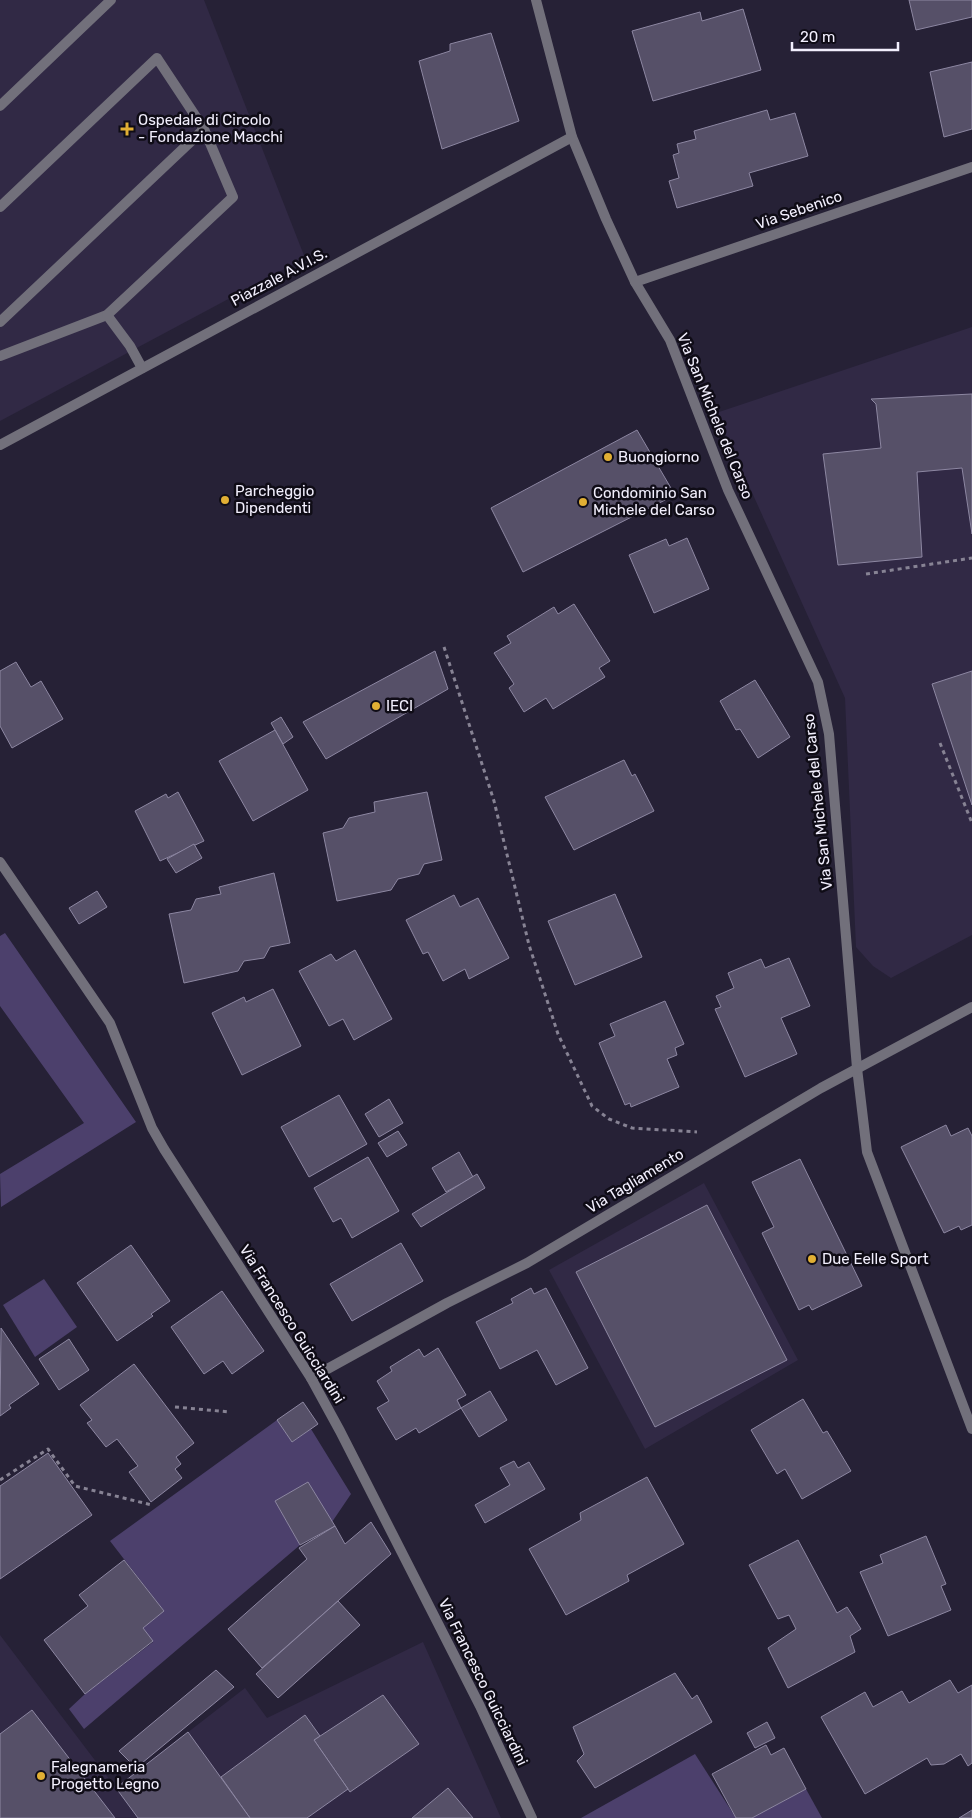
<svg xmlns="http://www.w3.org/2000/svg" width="972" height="1818" viewBox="0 0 972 1818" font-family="Rubik,sans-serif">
<rect width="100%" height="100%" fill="#262136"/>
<g fill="#312945">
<polygon points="0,0 204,0 305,258 0,421"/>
<polygon points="972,327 972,935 891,978 873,966 856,947 845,698 716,413"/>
<polygon points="704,1183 798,1360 645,1449 549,1270"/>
<polygon points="0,1635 116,1788 245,1688 267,1718 423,1642 501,1818 0,1818"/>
</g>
<g fill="#4c406c">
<polygon points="5,933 136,1122 1,1207 0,1174 84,1123 0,1006 0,936"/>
<polygon points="44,1279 77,1327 35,1357 3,1305"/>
<polygon points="277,1420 292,1442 311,1429 351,1494 332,1522 308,1483 275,1501 300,1545 84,1729 69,1709 85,1694 153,1642 143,1628 164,1611 110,1541"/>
<polygon points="695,1754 736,1818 581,1818"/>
<polygon points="806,1789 822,1818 752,1818"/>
</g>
<g fill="#565068" stroke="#8d87a2">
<polygon points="909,0 972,0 972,17 916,30"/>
<polygon points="743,9 761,70 653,101 632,31 700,12 702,21"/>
<polygon points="491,33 519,121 442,149 419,61 450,51 450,44"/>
<polygon points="972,62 972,129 944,137 930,72"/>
<polygon points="767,110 770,120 795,113 808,156 749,173 753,186 677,208 669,181 679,178 673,155 679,153 677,144 696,139 694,131"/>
<polygon points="972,394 972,534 962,468 917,472 922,557 838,565 823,454 881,448 876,404 871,399"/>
<polygon points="637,430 675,495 523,572 491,508"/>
<polygon points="687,538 709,589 654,613 629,555 666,539 669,546"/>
<polygon points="574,604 610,661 599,668 605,677 553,709 546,698 524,712 509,688 514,684 494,653 511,643 507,636 554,607 558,614"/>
<polygon points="435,651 448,689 326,759 303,722"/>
<polygon points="16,662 31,687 41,681 63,719 12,748 0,726 0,671"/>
<polygon points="972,671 972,805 932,684"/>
<polygon points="755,680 790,737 758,758 740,729 736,730 720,701"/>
<polygon points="281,717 293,737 283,744 271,723"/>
<polygon points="275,730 308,790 253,821 219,761"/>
<polygon points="624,760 632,776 635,774 654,811 574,850 545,797"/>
<polygon points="178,792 204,841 160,861 135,811 166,794 168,798"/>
<polygon points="427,792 442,860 424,864 419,874 398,879 391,890 337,901 323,833 343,828 349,818 375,812 374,802"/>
<polygon points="194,844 202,858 176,873 167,859"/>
<polygon points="274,873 290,943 270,947 264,958 244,961 238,971 184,983 169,914 191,910 196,899 221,894 219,887"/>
<polygon points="97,891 107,907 79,924 69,908"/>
<polygon points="615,894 642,957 575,985 548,921"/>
<polygon points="454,895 460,907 478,898 509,958 469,979 465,969 443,981 428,952 423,954 406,920"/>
<polygon points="355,950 392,1019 354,1040 343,1019 329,1026 299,971 331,954 336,961"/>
<polygon points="789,958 810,1006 781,1018 797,1054 745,1077 715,1009 721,1007 716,996 734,988 728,973 761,959 765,968"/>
<polygon points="273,989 301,1046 242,1075 212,1013 244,997 246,1002"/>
<polygon points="665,1001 684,1044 675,1048 677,1055 667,1059 679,1087 631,1107 630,1103 625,1105 599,1043 615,1036 610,1024"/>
<polygon points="339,1095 367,1144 309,1177 281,1127"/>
<polygon points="389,1099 403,1123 379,1137 365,1114"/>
<polygon points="946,1125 951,1136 968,1128 972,1136 972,1225 961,1230 959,1226 944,1233 901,1147"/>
<polygon points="398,1131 407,1145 387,1157 378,1143"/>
<polygon points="459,1152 473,1177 446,1192 432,1168"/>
<polygon points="368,1157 399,1211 352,1238 341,1218 333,1222 314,1188"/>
<polygon points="800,1159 862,1286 812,1310 809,1305 799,1310 762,1233 774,1227 752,1182"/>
<polygon points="477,1174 485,1188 421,1227 412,1214"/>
<polygon points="707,1205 787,1360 655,1427 576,1272"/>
<polygon points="401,1243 423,1281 352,1321 330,1284"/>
<polygon points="131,1245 170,1301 151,1314 153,1316 117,1341 77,1283"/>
<polygon points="531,1288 534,1294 546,1288 588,1368 556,1385 537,1350 500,1369 476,1322 513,1303 511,1299"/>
<polygon points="222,1291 264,1351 232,1374 223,1361 204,1374 171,1327"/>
<polygon points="1,1328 39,1384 9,1405 11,1408 0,1416"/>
<polygon points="69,1339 89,1370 59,1390 39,1359"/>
<polygon points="438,1348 466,1395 457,1400 461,1408 419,1433 416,1428 396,1440 377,1408 389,1401 377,1381 392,1371 390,1367 419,1349 424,1357"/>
<polygon points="134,1364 194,1443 176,1457 181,1464 175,1469 182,1478 151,1502 129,1472 138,1466 117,1439 106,1447 87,1423 92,1420 80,1405"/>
<polygon points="490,1391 507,1420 479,1437 461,1408"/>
<polygon points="803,1399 823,1433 827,1431 851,1471 802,1499 785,1469 777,1474 751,1430"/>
<polygon points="303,1402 318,1424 292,1442 277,1420"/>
<polygon points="48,1453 92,1515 0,1579 0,1486"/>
<polygon points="514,1461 518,1468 529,1462 545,1489 485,1523 475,1505 510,1485 500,1468"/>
<polygon points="647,1477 684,1544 627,1575 629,1581 566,1615 529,1549 581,1520 580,1513"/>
<polygon points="308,1482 335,1526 300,1545 275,1501"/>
<polygon points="371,1522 391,1554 262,1668 228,1629 307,1559 299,1548 335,1526 345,1544"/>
<polygon points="926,1536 946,1584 941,1586 951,1610 888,1636 860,1572 883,1563 880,1555"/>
<polygon points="798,1540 837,1613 847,1607 861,1629 850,1636 855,1652 788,1688 768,1648 796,1629 789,1615 778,1619 749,1565"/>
<polygon points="124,1560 164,1611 143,1628 153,1641 85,1694 44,1640 88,1606 79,1595"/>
<polygon points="338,1601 360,1625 278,1698 256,1674"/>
<polygon points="216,1670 234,1687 136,1768 119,1751"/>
<polygon points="675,1673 692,1699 697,1695 712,1722 595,1788 577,1761 584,1754 573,1727"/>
<polygon points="950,1680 958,1693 972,1685 972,1763 968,1766 961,1754 944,1764 931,1765 927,1758 865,1794 821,1717 865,1692 873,1707 902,1691 909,1703"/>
<polygon points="383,1695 419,1744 350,1792 314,1740"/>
<polygon points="32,1710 115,1818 0,1818 0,1734"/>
<polygon points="305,1715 320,1736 314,1740 348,1789 307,1818 250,1818 221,1777"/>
<polygon points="767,1722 775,1738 755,1748 747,1733"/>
<polygon points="188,1732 250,1818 138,1818 116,1788"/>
<polygon points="766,1745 771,1755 784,1748 806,1789 752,1818 736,1818 712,1774"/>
<polygon points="448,1788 473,1818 412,1818"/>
<polygon points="972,1810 972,1818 959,1818"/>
</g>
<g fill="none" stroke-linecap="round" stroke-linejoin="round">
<g stroke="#878394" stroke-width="3" stroke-dasharray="4 4" stroke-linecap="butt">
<polyline points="866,574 972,558"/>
<polyline points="444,647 494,801 529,945 558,1034 592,1106 609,1119 632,1128 697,1132"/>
<polyline points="940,743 972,823"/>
<polyline points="175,1407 230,1412"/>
<polyline points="0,1480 48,1449 75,1486 152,1505"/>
</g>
<g stroke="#72707b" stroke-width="10">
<polyline points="0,106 111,0"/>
<polyline points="0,207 157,58 204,129 233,197 107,315 0,356"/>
<polyline points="107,315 130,346 142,368"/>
<polyline points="0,322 204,129"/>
</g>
<g stroke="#72707b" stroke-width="10">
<polyline points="536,0 572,137 606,219 635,282 670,340 728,490 818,682 829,734 857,1068 867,1152 972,1429"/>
<polyline points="635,282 972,167"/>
<polyline points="0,445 572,137"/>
<polyline points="0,862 110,1023 152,1128 164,1149 311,1378 340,1431 480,1706 532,1818"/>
<polyline points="311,1378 447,1303 527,1263 821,1088 972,1007"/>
</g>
</g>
<g fill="#e1af34" stroke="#0f0c16" stroke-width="2">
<path d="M124.5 121.5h5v5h5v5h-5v5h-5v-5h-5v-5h5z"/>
<circle cx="608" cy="457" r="5"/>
<circle cx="225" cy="500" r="5"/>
<circle cx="583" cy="502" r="5"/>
<circle cx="376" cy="706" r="5"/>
<circle cx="812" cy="1259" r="5"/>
<circle cx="41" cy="1776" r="5"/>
</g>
<g text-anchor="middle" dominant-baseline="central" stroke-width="5" stroke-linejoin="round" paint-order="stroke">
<g font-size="15" fill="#f2effd" stroke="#0f0c16" text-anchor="start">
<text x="138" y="120">Ospedale di Circolo<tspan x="138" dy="17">- Fondazione Macchi</tspan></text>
<text x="618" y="457">Buongiorno</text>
<text x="235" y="491">Parcheggio<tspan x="235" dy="17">Dipendenti</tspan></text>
<text x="593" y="493">Condominio San<tspan x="593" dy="17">Michele del Carso</tspan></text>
<text x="386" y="706">IECI</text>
<text x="822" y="1259">Due Eelle Sport</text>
<text x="51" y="1767">Falegnameria<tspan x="51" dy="17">Progetto Legno</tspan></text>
</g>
<g font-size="15" fill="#f2effd" stroke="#0f0c16">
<text transform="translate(799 210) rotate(-19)">Via Sebenico</text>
<text transform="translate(279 277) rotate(-28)">Piazzale A.V.I.S.</text>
<text transform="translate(715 416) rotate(68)">Via San Michele del Carso</text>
<text transform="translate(818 802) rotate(-96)">Via San Michele del Carso</text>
<text transform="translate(635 1181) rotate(-31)">Via Tagliamento</text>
<text transform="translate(292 1324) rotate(58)">Via Francesco Guicciardini</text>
<text transform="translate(483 1682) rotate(64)">Via Francesco Guicciardini</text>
</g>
</g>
<path d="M792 42v8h106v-8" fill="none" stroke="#f2effd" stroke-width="2.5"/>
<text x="800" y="42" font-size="15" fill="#f2effd" stroke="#0f0c16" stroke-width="4" paint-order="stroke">20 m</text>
</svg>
